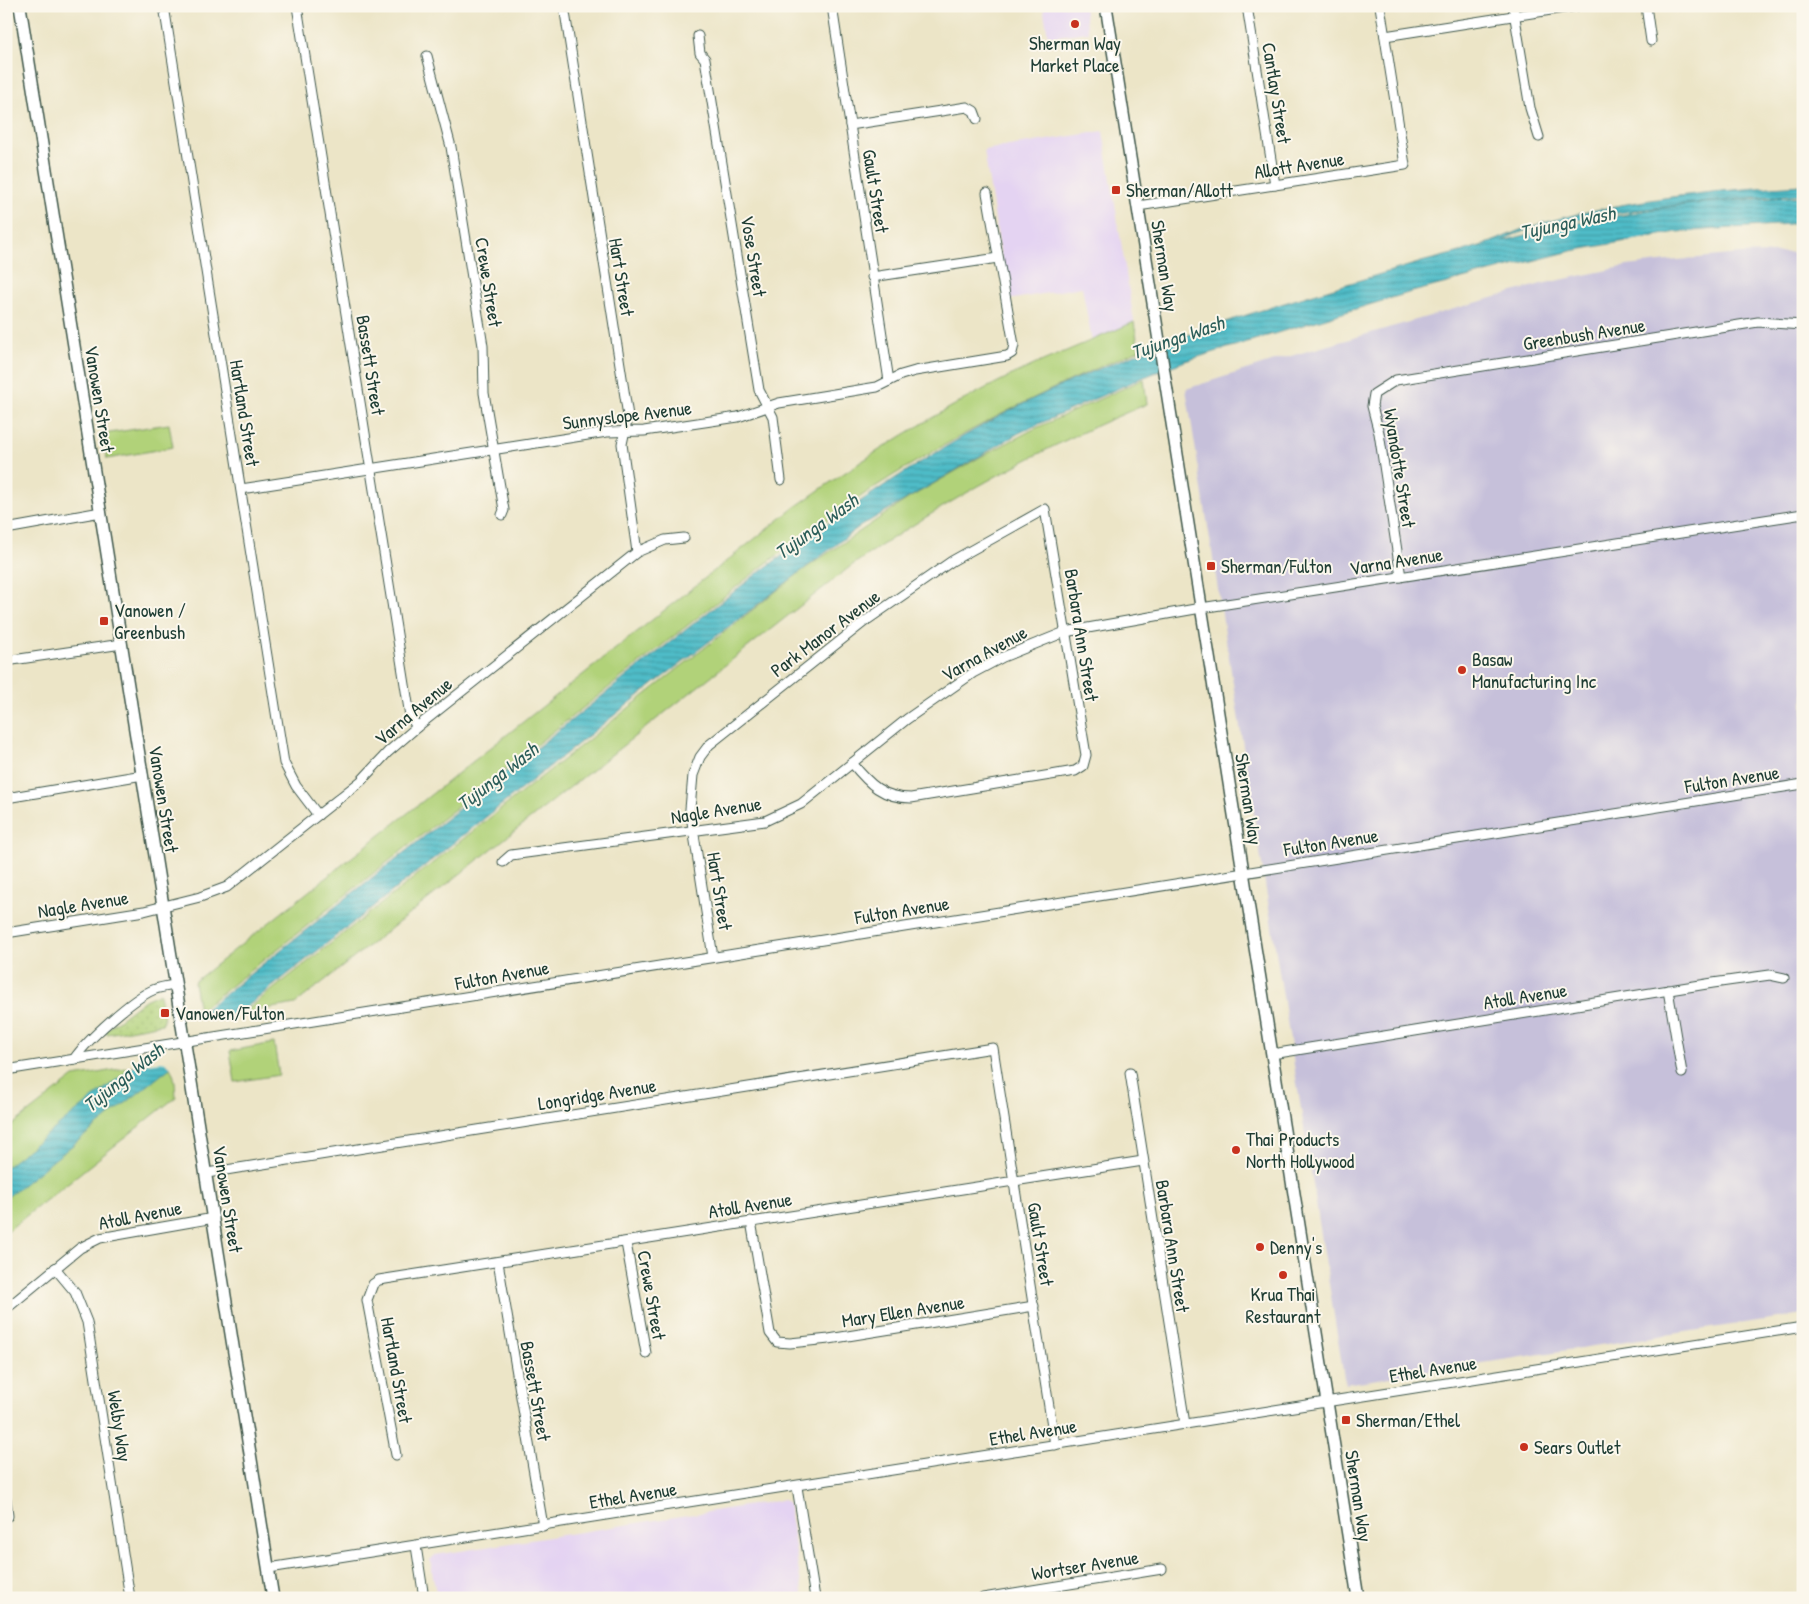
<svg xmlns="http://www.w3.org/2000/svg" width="1809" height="1604" viewBox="0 0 1809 1604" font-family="'Patrick Hand',sans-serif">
<defs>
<pattern id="garden-dots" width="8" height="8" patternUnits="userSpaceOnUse" patternTransform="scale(1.25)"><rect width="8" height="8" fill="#b1d279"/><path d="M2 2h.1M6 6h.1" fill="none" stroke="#98b569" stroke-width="1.8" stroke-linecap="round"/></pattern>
<pattern id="water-rules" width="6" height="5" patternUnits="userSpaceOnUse" patternTransform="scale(1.25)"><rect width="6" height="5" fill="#4fbcc8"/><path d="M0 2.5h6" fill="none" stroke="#419aa3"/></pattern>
</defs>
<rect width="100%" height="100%" fill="#fbf7ec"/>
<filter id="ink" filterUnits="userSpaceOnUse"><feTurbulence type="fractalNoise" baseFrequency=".02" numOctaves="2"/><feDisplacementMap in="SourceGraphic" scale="10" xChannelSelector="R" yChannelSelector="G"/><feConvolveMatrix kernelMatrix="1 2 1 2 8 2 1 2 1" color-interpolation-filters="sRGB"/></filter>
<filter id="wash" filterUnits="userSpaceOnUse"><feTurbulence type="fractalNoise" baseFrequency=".0096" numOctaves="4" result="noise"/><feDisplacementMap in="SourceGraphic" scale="20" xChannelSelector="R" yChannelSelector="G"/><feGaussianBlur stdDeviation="1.12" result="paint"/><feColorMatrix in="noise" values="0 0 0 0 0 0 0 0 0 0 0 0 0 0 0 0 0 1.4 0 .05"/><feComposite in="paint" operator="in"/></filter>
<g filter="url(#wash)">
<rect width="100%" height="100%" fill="#ece5c7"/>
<g fill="#e4d3f2">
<polygon points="1043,6 1084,6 1088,32 1050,37 1048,36"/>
<polygon points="1103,131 1134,322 1092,341 1082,287 1008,300 984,150"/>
<polygon points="783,1500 788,1502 803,1598 437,1598 430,1560 435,1555"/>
</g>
<polygon fill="#c6c0da" points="1803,252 1803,1314 1345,1384 1186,389 1277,360 1541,284 1627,266 1668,261 1740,254"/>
<g fill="#b1d279" stroke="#688856">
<path d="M1134,322L1139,350C1061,383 985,420 912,464C861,494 813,530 764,565L199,1011L194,982L795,507C864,458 936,412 1012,375C1052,356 1094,340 1134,322Z"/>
<path d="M1144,379L1147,404C1042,447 944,502 851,566L295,1004L243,1013L803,570L909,498L982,456L1032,430Z"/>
<polygon points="169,424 173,447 107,459 103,434"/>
<polygon points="274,1043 279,1075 235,1082 230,1051"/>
<path d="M161,1062C176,1066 175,1084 176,1097L6,1232V1130L74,1077Z"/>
</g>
<polygon fill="url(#garden-dots)" stroke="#688856" points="160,993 164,1020 162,1024 107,1034 106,1030 145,1000"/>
<path fill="url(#water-rules)" stroke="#377c7e" d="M1803,185V194C1725,200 1649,206 1572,221C1550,225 1520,229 1502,241L1562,226L1660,208L1711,202L1803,196V223L1677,232L1571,251L1408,293L1185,361L1139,379L1019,433L859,527L655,683L6,1198V1167L755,575C846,510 938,445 1039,396C1163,336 1294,300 1425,261C1445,256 1466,251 1486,244C1501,239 1517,230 1533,226C1620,200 1713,190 1803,185Z"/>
<polygon fill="#ece5c7" points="199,1011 211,1018 243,1013 173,1070 166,1063 161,1062 129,1066"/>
</g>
<g filter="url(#ink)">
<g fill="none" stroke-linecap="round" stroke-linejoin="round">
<defs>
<g id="minor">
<polyline points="164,6 284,763 296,786 318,815"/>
<polyline points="297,6 410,716 417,727"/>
<polyline points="564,6 628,416 622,444 637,552"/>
<polyline points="832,6 889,381"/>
<polyline points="1247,6 1275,185"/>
<polyline points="1513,6 1530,108 1539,137"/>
<polyline points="1646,6 1651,41"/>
<polyline points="698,36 700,53 705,59 759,390 773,417 781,480"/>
<polyline points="1385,36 1577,6"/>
<polyline points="427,56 451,147 483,346 484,393 504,510 502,515"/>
<polyline points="850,125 967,107 974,111 977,119"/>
<polyline points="1138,206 1405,165 1380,6"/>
<polyline points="872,277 998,258"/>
<polyline points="241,489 607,432 644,431 738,417 779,403 877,387 901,375 915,371 1007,356 1012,353 1014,345 987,193"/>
<polyline points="6,529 101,512"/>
<polyline points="1401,577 1379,433 1372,406 1374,394 1396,380 1758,322 1803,325"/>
<polyline points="6,661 122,644"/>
<polyline points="6,798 143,775"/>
<polyline points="503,862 511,855 765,821 801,804 907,719 973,673 1003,657 1065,632 1201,608 1803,514"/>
<polyline points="6,933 144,911 200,897 227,887 361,781 388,752 417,727 637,552 665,540 684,538"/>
<path d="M713,957L690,809L693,775L700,757L709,745L864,622L952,561L1045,509L1086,755L1083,766L1075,771L911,798C883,798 869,784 852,763"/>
<polyline points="1668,990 1682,1073"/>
<polyline points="1272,1054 1713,983 1770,975 1784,978"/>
<path d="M74,1059C87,1040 132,999 153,990C160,987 168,986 176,985"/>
<polyline points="6,1070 1803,784"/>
<polyline points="1130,1073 1185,1424"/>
<polyline points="207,1173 993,1048 1055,1445"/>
<polyline points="751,1221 770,1333 777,1342 790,1343 829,1339 1034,1306"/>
<polyline points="626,1243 646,1353"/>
<polyline points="498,1262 543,1526"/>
<polyline points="55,1268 75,1292 87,1322 130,1598"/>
<polyline points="6,1309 80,1248 100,1238 214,1218"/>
<polyline points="396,1455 367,1300 373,1284 379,1280 1143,1161"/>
<polyline points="797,1487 815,1598"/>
<polyline points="6,1499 8,1516 6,1517"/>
<polyline points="416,1546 424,1598"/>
<polyline points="269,1568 1803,1327"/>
<polyline points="983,1598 1162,1569"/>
</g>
<g id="major">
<polyline points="20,6 273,1598"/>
<polyline points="1106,6 1358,1598"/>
</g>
</defs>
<use href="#minor" stroke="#3e564a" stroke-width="11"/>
<use href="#major" stroke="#3e564a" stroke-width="14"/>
<use href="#minor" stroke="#fff" stroke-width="9"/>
<use href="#major" stroke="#fff" stroke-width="11"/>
</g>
</g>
<g fill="#c8321e" stroke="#fbf7ec" stroke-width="2">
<circle cx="1075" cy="24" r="5"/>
<rect x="1111" y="185" width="10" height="10" rx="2.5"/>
<rect x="1206" y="561" width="10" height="10" rx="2.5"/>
<rect x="99" y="616" width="10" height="10" rx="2.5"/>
<circle cx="1462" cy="670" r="5"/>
<rect x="160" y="1008" width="10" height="10" rx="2.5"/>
<circle cx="1236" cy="1150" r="5"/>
<circle cx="1260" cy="1247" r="5"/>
<circle cx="1283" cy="1275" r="5"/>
<rect x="1341" y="1415" width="10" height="10" rx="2.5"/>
<circle cx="1524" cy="1447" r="5"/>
</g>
<g text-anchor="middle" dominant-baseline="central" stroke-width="4" stroke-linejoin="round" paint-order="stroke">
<g font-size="19" fill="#1f3d34" stroke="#fbf7ec" text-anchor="start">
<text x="1075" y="43" text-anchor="middle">Sherman Way<tspan x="1075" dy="22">Market Place</tspan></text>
<text x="1126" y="190">Sherman/Allott</text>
<text x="1221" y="566">Sherman/Fulton</text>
<text x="114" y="610">Vanowen /<tspan x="114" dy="22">Greenbush</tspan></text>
<text x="1472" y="659">Basaw<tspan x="1472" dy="22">Manufacturing Inc</tspan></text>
<text x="175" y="1013">Vanowen/Fulton</text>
<text x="1246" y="1139">Thai Products<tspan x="1246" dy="22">North Hollywood</tspan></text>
<text x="1270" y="1247">Denny's</text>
<text x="1283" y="1294" text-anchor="middle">Krua Thai<tspan x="1283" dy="22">Restaurant</tspan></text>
<text x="1356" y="1420">Sherman/Ethel</text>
<text x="1534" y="1447">Sears Outlet</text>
</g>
<g font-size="19" fill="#1f3d34" stroke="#fbf7ec">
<text transform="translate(1277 93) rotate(81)">Cantlay Street</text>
<text transform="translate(1299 165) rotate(-9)">Allott Avenue</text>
<text transform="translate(876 191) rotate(81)">Gault Street</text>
<text transform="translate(754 256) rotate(81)">Vose Street</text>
<text transform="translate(1165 266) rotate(81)">Sherman Way</text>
<text transform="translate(622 277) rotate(81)">Hart Street</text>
<text transform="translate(489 282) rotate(81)">Crewe Street</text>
<text transform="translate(1584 334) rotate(-9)">Greenbush Avenue</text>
<text transform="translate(371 365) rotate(81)">Bassett Street</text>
<text transform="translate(100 399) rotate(81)">Vanowen Street</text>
<text transform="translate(245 413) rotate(81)">Hartland Street</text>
<text transform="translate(627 415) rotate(-7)">Sunnyslope Avenue</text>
<text transform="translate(1400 468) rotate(81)">Wyandotte Street</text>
<text transform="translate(1396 561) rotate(-9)">Varna Avenue</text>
<text transform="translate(825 633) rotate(-37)">Park Manor Avenue</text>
<text transform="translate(1082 635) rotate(81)">Barbara Ann Street</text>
<text transform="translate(984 653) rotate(-29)">Varna Avenue</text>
<text transform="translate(413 711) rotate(-40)">Varna Avenue</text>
<text transform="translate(1732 779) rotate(-9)">Fulton Avenue</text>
<text transform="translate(164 799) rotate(81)">Vanowen Street</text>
<text transform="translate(1249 799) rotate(81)">Sherman Way</text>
<text transform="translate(716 810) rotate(-9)">Nagle Avenue</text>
<text transform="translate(1331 842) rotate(-9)">Fulton Avenue</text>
<text transform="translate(720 891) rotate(81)">Hart Street</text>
<text transform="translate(83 904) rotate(-9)">Nagle Avenue</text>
<text transform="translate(902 910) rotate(-9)">Fulton Avenue</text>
<text transform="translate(502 975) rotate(-10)">Fulton Avenue</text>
<text transform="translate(1525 996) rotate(-9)">Atoll Avenue</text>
<text transform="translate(597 1094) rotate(-9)">Longridge Avenue</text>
<text transform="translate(228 1199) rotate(81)">Vanowen Street</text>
<text transform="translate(750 1205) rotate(-9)">Atoll Avenue</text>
<text transform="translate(140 1215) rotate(-11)">Atoll Avenue</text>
<text transform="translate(1041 1244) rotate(81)">Gault Street</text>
<text transform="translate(1173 1246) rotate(81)">Barbara Ann Street</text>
<text transform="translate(652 1295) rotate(80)">Crewe Street</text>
<text transform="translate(903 1311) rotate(-9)">Mary Ellen Avenue</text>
<text transform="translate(1433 1369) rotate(-9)">Ethel Avenue</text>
<text transform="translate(397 1370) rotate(80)">Hartland Street</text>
<text transform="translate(536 1391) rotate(80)">Bassett Street</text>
<text transform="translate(120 1426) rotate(81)">Welby Way</text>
<text transform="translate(1033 1432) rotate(-9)">Ethel Avenue</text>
<text transform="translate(633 1495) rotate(-9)">Ethel Avenue</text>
<text transform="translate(1359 1496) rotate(81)">Sherman Way</text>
<text transform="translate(1085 1565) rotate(-9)">Wortser Avenue</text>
</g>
<g font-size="20" font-style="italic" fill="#2b5d59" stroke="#fbf7ec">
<text transform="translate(1567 222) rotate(-12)">Tujunga Wash</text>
<text transform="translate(1177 337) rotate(-19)">Tujunga Wash</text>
<text transform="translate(816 526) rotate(-36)">Tujunga Wash</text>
<text transform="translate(497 776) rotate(-38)">Tujunga Wash</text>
<text transform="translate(123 1077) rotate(-39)">Tujunga Wash</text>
</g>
</g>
<rect width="1809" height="1604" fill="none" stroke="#fbf7ec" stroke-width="25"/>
</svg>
